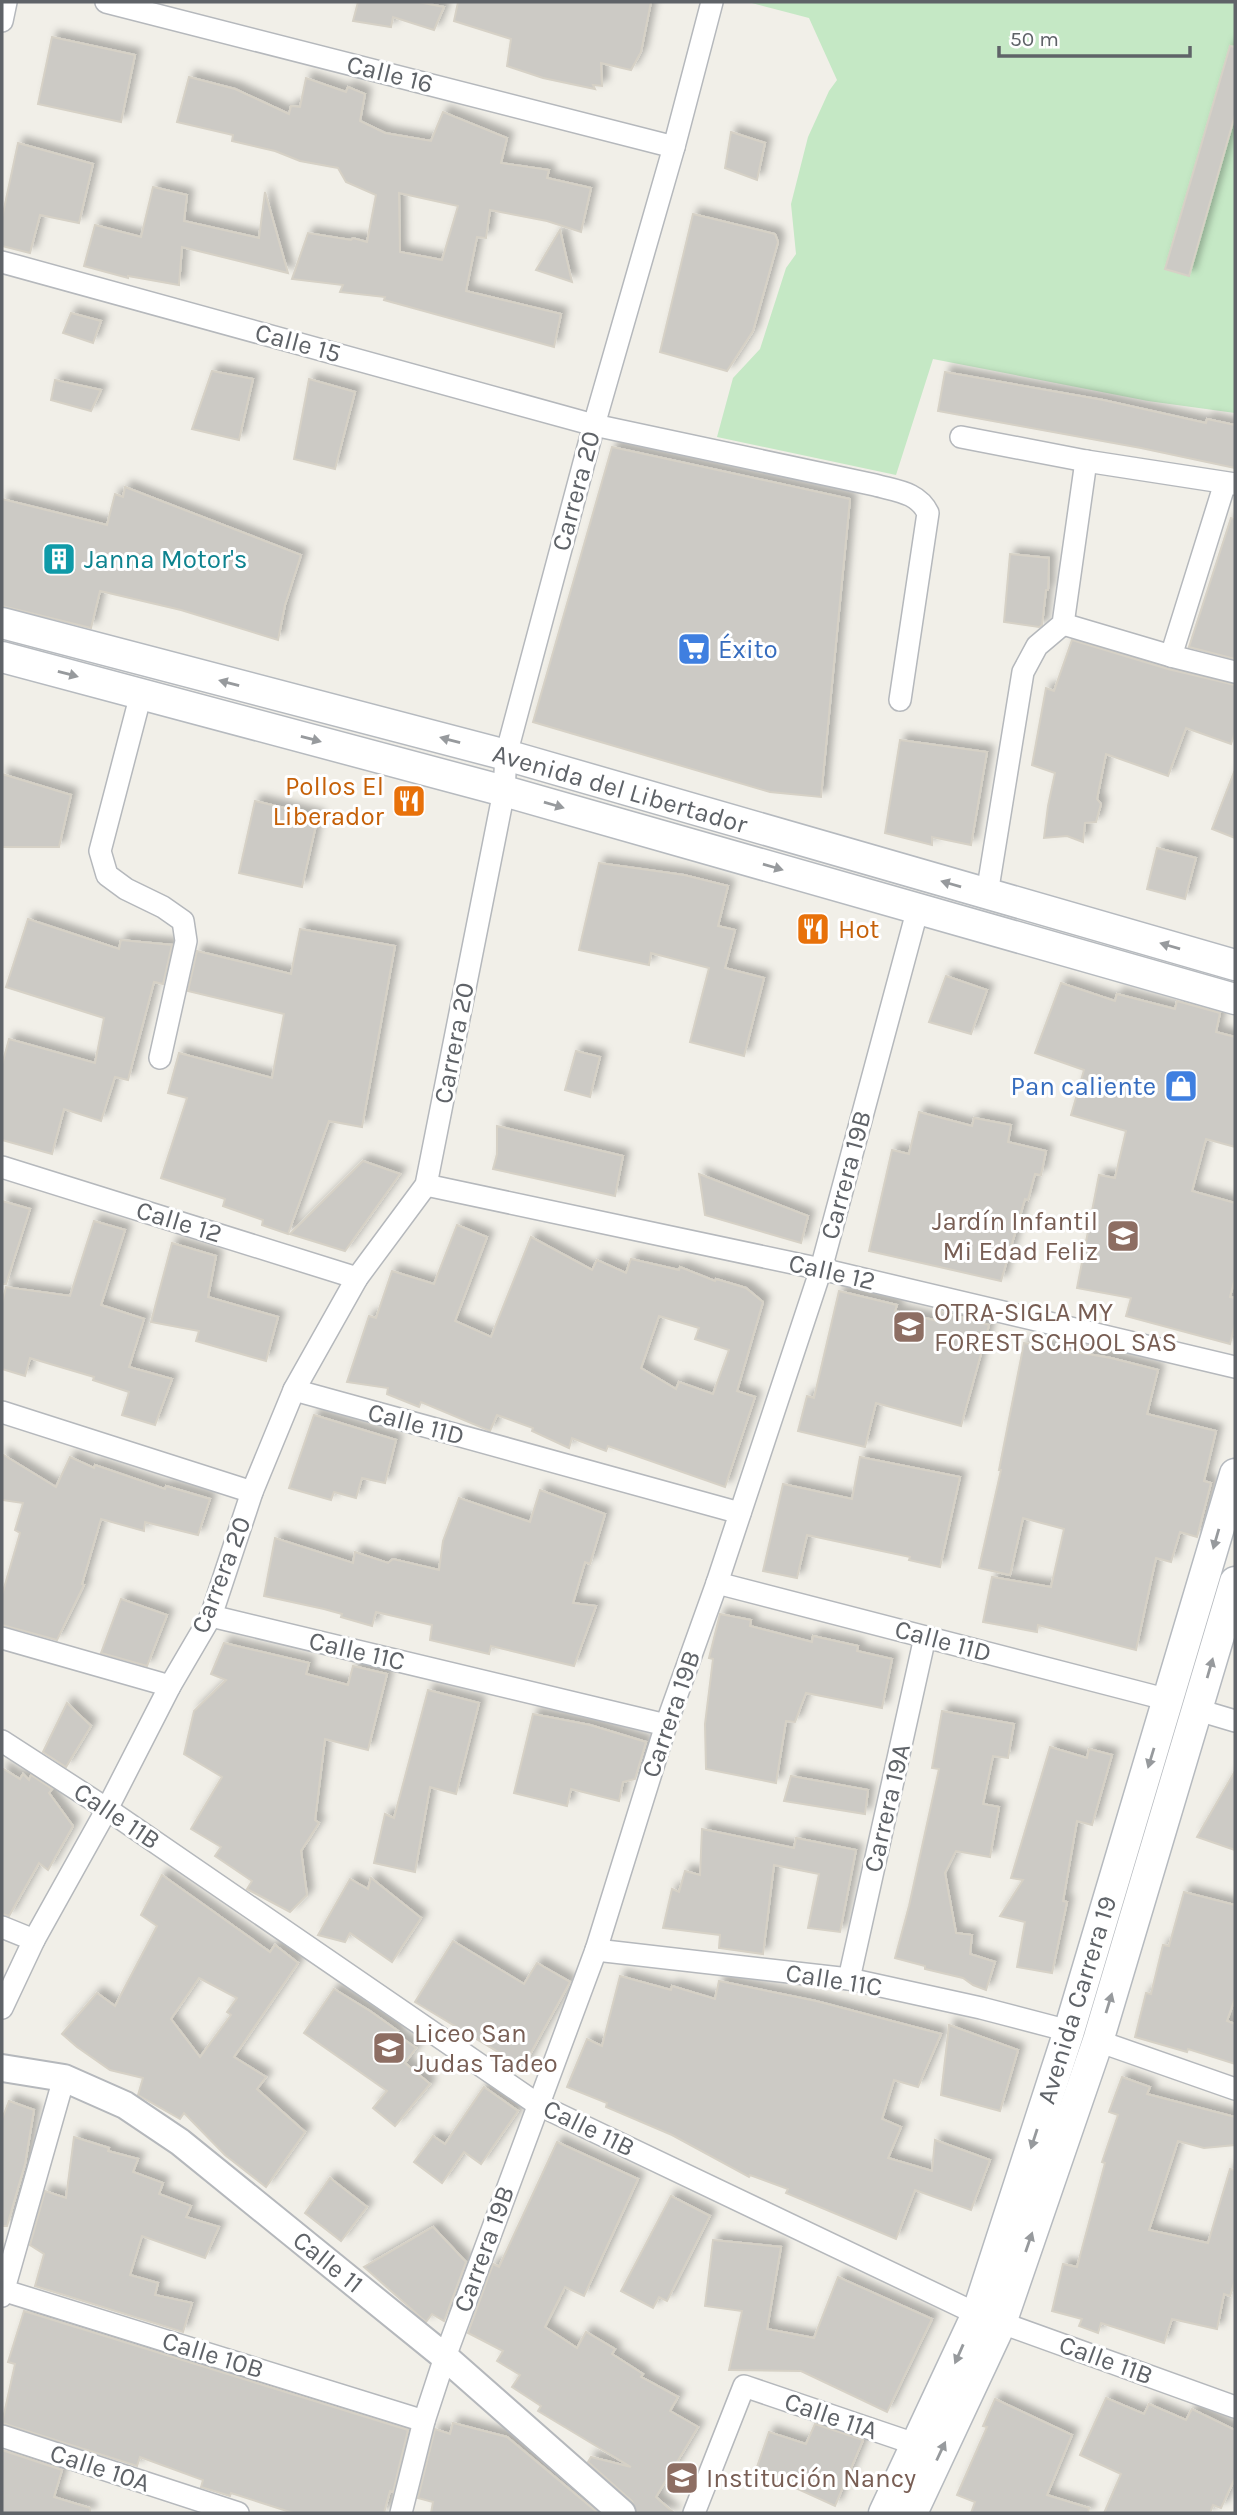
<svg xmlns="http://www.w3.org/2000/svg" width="1237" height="2515" viewBox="0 0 1237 2515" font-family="Karla,sans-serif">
<defs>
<filter id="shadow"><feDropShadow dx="6" dy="-6" stdDeviation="3.5" flood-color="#0004"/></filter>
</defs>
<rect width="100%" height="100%" fill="#f1efe8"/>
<polygon fill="#c5e8c5" points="748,2 1235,2 1235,413 1148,401 933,359 896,475 717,437 733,378 760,349 786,268 796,254 791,204 808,137 829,91 837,80 809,18"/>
<g fill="#cccac5" stroke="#d6d1c6" stroke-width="2" fill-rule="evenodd" filter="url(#shadow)">
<polygon points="358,2 418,2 444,7 434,30 393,17 391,27 353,21"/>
<polygon points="458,2 651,2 641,52 631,70 601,63 602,86 593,85 595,89 543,78 507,66 511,39 454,21"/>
<polygon points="52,37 135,55 121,122 38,104"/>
<polygon points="1230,46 1235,47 1235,115 1189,276 1165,269"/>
<path d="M189,77L235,89L289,114L291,106L300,107L306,78L346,92L348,87L365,94L360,121L385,133L431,141L443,112L507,138L501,163L549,170L547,178L591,188L581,232L547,221L490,210L486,238L477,237L466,291L561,314L554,347L384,300L385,297L340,292L343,285L292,279L308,233L351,240L353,238L367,242L376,195L346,182L338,168L300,161L275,151L232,141L233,135L177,122ZM399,193L458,206L442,260L400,252Z"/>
<polygon points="731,132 765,143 757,180 725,168"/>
<polygon points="18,143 93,164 79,223 40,215 30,253 2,246 2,218"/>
<polygon points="153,187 187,195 184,221 259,238 265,192 288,273 182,247 179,285 128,276 128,278 84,266 95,225 141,237"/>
<polygon points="693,214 775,234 778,242 753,331 727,371 660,352"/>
<polygon points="560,230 572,282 536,270"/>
<polygon points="71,313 101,321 93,343 63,333"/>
<polygon points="212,371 253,379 239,440 192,429"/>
<polygon points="945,372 1103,400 1206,423 1207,419 1235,425 1235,468 1141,448 938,411"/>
<polygon points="309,379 355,392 335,469 294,459"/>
<polygon points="55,380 101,390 91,411 51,400"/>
<polygon points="612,447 850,499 821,797 770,792 533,722"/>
<polygon points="125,487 301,555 285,605 278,640 181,610 100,591 91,628 2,606 2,499 107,525 115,494 123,497"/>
<polygon points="1231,518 1235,519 1235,659 1189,647"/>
<polygon points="1010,554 1049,558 1048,590 1046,590 1042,625 1039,627 1004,622"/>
<polygon points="1072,640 1168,669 1235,685 1235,732 1231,744 1186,728 1168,776 1106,754 1097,799 1101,804 1096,822 1085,823 1083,842 1067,836 1044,838 1048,806 1055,773 1032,765 1046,688 1054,691"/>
<polygon points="900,740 987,752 971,845 932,837 932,845 885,833"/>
<polygon points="1234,772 1235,773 1235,838 1212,829"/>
<polygon points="2,774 71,795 59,847 2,847"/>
<polygon points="255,801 318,816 302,887 239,873"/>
<polygon points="1157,848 1196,858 1185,899 1147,889"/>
<polygon points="599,863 684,875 728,886 718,926 735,930 725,968 764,978 744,1056 690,1042 709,968 651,953 649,965 579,950"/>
<polygon points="28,919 119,949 121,940 172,945 163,984 154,982 128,1080 115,1077 101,1121 64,1109 52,1154 2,1140 2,1065 9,1039 95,1063 104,1018 6,987"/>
<polygon points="300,929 395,946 362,1127 329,1121 288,1234 262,1225 263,1220 223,1206 225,1199 161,1178 187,1098 168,1093 179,1053 272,1078 284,1014 188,991 197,951 291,974"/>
<polygon points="946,976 987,990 971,1034 929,1022"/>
<polygon points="1061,983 1115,1001 1117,994 1175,1009 1177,1001 1220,1013 1216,1032 1235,1037 1235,1147 1206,1139 1192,1191 1235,1203 1235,1278 1230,1297 1235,1298 1235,1324 1230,1344 1126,1316 1131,1298 1077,1288 1099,1175 1115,1178 1126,1131 1071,1115 1084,1070 1035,1053"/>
<polygon points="576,1051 600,1057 590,1097 565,1090"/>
<polygon points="919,1112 972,1126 974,1118 1011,1125 1008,1142 1046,1151 1041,1175 1035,1174 1028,1200 1025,1199 1001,1281 869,1251 892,1150 909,1154"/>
<polygon points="497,1126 623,1156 615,1196 493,1169 497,1154"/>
<polygon points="363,1161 400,1174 345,1251 290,1234"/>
<polygon points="699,1174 808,1216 801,1243 705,1215"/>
<polygon points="2,1201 30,1209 6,1284 2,1284"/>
<polygon points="94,1221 125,1230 101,1305 144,1319 129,1367 172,1379 155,1425 122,1415 129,1392 93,1380 94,1377 30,1358 25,1376 2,1369 2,1303 6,1287 70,1296"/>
<path d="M457,1225L487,1237L455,1321L491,1337L531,1237L592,1270L597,1260L626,1273L631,1259L679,1270L680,1267L715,1281L716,1279L746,1288L763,1302L737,1391L755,1397L725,1487L608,1446L606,1451L572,1438L569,1448L532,1431L533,1428L497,1415L490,1431L421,1402L419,1407L387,1394L388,1388L347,1382L369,1316L376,1318L392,1271L434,1284ZM659,1316L699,1328L695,1339L729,1350L713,1394L679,1382L676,1389L641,1368Z"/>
<polygon points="172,1243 216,1256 208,1297 278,1317 266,1361 196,1341 199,1331 151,1322"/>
<polygon points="839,1291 897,1305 895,1311 938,1321 941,1312 989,1325 961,1426 876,1403 865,1447 798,1431 807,1396 814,1398"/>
<polygon points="1024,1343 1111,1358 1158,1370 1147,1414 1216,1431 1204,1481 1211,1483 1197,1537 1180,1532 1171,1562 1156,1558 1136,1650 1038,1625 1037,1632 983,1622 992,1577 1051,1587 1064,1529 1023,1518 1010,1575 979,1568 1001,1470 999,1470"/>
<polygon points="314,1415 396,1440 385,1483 362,1478 356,1498 334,1492 331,1500 289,1488"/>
<polygon points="2,1454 56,1487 70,1457 94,1468 95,1465 165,1489 166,1486 210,1499 198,1535 145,1522 144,1531 101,1519 82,1584 84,1585 57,1640 2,1625 2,1595 20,1533 15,1530 23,1503 2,1500"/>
<polygon points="860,1457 960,1477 940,1567 909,1560 910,1557 807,1535 797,1578 763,1571 783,1484 852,1499"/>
<polygon points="540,1490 605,1514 590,1564 585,1562 573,1603 596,1606 574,1666 491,1646 489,1654 430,1640 432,1625 376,1612 372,1626 341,1617 342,1614 324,1609 264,1596 275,1538 353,1563 355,1552 388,1563 393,1559 439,1570 443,1541 459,1498 530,1522"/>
<polygon points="121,1599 167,1615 147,1666 101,1653"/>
<polygon points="720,1614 751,1620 750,1626 812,1642 813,1636 858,1646 857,1651 892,1659 882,1708 806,1693 795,1722 786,1721 776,1783 706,1769 705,1724 713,1659 709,1658"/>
<polygon points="224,1643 309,1663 306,1674 348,1685 353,1666 387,1674 368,1750 325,1739 315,1820 319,1823 301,1851 307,1895 290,1912 247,1889 252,1881 215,1856 221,1847 191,1829 222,1777 184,1754 194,1711 226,1680 211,1674"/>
<polygon points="428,1690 479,1703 456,1794 430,1787 415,1872 374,1863 385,1814 394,1818"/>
<polygon points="67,1703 91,1726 66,1767 43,1752"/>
<polygon points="942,1711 1014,1724 1008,1758 993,1756 983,1804 999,1807 990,1857 956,1851 945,1873 956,1933 972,1935 970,1954 995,1962 986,1990 973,1985 963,1978 925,1969 925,1966 895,1958 909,1906 939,1769 932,1768"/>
<polygon points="533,1714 590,1725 646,1742 635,1779 623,1782 619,1801 571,1789 567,1806 514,1793"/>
<polygon points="1050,1747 1087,1758 1089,1749 1112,1755 1092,1825 1077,1821 1063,1901 1067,1902 1052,1973 1017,1967 1025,1922 1000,1916 1023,1880 1011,1878"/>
<polygon points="2,1768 20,1779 23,1774 29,1780 31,1775 52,1789 49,1793 73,1826 48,1870 39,1863 9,1916 2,1914"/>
<polygon points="1235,1771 1235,1850 1197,1837"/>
<polygon points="791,1776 868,1790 865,1814 784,1801"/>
<polygon points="702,1829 794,1848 796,1838 856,1850 840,1932 808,1928 819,1874 774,1865 763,1954 719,1948 720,1935 663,1928 672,1889 679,1892 685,1871 700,1875"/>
<path d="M162,1875L270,1952L275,1945L298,1963L234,2057L266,2077L257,2089L305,2132L266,2187L225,2155L184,2113L180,2119L138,2095L143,2078L110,2070L77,2047L62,2034L97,1993L115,2006L157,1926L141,1915ZM199,1978L237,1998L227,2012L231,2015L200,2057L171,2019Z"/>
<polygon points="371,1878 421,1918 392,1962 350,1933 345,1942 318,1935 350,1879 368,1889"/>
<polygon points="1184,1892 1235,1905 1235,1998 1227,2021 1235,2024 1235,2064 1188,2049 1187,2052 1135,2037 1146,1993 1151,1994 1163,1945 1169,1946"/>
<polygon points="453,1941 524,1984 537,1963 570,1982 523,2067 415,2002"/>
<polygon points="620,1976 671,1990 672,1986 715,1999 719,1981 816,2001 941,2034 918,2087 894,2080 882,2119 901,2127 888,2158 932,2171 935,2140 990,2160 971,2210 915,2190 896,2239 786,2193 788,2189 750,2175 749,2177 672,2135 606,2107 607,2103 567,2087 587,2039 602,2046"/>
<polygon points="334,1989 370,2011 398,2031 396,2034 416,2048 405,2063 430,2084 395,2126 373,2108 387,2091 304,2033"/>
<polygon points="949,2025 1018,2050 1000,2111 941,2095"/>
<polygon points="1122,2077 1150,2087 1147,2094 1235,2117 1235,2145 1204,2148 1178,2141 1149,2230 1208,2243 1230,2169 1235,2170 1235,2280 1230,2296 1224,2294 1217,2329 1172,2319 1164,2343 1101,2323 1098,2333 1079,2326 1082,2319 1052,2311 1063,2264 1077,2267 1105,2163 1102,2162 1118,2115 1109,2112"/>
<polygon points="484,2087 518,2111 481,2164 464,2152 442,2183 414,2162 433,2136 445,2144"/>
<polygon points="9,2101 34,2110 25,2164 7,2226 2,2226 2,2119"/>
<polygon points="74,2137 109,2148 108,2151 138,2159 133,2172 163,2183 159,2194 191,2206 186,2217 219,2227 205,2258 142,2236 130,2275 158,2283 155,2295 192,2303 183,2332 35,2286 44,2254 30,2245 45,2191 66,2198"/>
<polygon points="557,2142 638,2179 584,2296 565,2287 545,2327 577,2348 586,2332 615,2349 612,2354 643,2374 641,2377 678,2397 670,2411 698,2427 656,2497 674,2513 637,2513 632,2501 588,2462 591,2457 631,2467 538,2411 541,2406 512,2387 520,2375 497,2361 503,2351 468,2333 493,2264 499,2267"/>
<polygon points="330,2178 367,2207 341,2241 305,2213"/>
<polygon points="671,2196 710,2216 667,2301 659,2297 653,2308 621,2291"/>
<polygon points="433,2227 466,2262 444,2321 432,2314 426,2322 364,2267"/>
<polygon points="713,2240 781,2247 767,2329 814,2338 838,2277 932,2319 887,2412 801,2371 729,2370 742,2311 705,2306"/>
<polygon points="24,2311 408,2430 393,2492 390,2491 384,2513 293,2513 231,2493 230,2496 201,2487 203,2480 140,2457 137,2466 2,2423 15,2364 8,2362"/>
<polygon points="1106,2398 1144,2414 1149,2404 1186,2420 1192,2409 1235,2430 1235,2478 1221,2508 1213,2505 1210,2513 1104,2513 1121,2474 1080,2455"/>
<polygon points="995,2399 1072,2435 1047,2495 1089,2508 1088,2513 971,2513 975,2502 957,2495 987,2427 983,2426"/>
<polygon points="453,2423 507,2437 598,2513 431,2513 433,2502 418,2498 435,2429 450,2434"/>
<polygon points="815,2424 863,2440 835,2506 756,2470 769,2432 806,2444"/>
<polygon points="2,2450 62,2470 54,2497 90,2508 90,2513 2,2513"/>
</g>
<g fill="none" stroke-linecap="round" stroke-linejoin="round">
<defs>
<g id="minor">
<polyline points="106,2 674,147"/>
<polyline points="2,21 6,2"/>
<path d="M2,262L594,425L875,485C896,491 918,492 928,513L900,700"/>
<polyline points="961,437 1086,461 1235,484"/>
<polyline points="1063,624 1171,656 1235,672"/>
<polyline points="1171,656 1225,483"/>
<polyline points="141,694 100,851 107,875 126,889 163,907 183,921 186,941 160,1058"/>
<polyline points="987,894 1023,672 1037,646 1063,624 1086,461"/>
<polyline points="2,1167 357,1278"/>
<polyline points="426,1185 821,1269 1235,1367"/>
<polyline points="294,1390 740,1513"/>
<polyline points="2,1412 252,1492"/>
<polyline points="717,1583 1169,1700"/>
<polyline points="211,1616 666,1725"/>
<polyline points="2,1638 170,1686"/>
<polyline points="1198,1710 1235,1721"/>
<polyline points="2,1741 107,1809 537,2104 977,2314 1235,2407"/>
<polyline points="2,1927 34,1940"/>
<polyline points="596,1950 849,1979 981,2008 1069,2031"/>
<polyline points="849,1979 925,1637"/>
<polyline points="2,2008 34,1940 107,1809 170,1686 211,1616 252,1492 294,1390 357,1278 426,1185 504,791 506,755 594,425 674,147 712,2"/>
<polyline points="1098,2041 1235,2089"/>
<polyline points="2,2290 424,2421"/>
<polyline points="2,2296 64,2078"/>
<polyline points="2,2436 238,2513"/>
<polyline points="401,2513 424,2421 445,2357 596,1950 666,1725 717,1583 821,1269 918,908"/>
<polyline points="694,2513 744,2386 918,2445"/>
</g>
<polyline id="tertiary" points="2,2068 64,2078 125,2105 180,2142 445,2357 622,2513"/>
<g id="secondary">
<polyline points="2,623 506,755 1235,965"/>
<polyline points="2,657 504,791 1235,999"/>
<polyline points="884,2513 977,2314 1069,2031 1235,1474"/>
<polyline points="912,2513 1001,2323 1098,2041 1235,1582"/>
</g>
</defs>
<use href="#minor" stroke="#b5b8bc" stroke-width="24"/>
<use href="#tertiary" stroke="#b5b8bc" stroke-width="30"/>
<use href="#secondary" stroke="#b6babf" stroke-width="33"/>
<use href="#minor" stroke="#fff" stroke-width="21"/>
<use href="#tertiary" stroke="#fff" stroke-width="26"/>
<use href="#secondary" stroke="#fff" stroke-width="30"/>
</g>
<defs><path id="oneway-solid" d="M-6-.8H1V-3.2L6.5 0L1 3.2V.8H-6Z" transform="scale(1.75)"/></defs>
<g fill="#979a9d">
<use href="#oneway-solid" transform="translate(68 674) rotate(15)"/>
<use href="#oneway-solid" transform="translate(229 683) rotate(-165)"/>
<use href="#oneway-solid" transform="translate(311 739) rotate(15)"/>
<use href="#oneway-solid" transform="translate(450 740) rotate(-165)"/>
<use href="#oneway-solid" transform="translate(554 805) rotate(16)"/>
<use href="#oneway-solid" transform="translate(773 867) rotate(16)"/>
<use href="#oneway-solid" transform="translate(951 884) rotate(-164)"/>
<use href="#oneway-solid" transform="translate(1170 946) rotate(-164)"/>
<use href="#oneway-solid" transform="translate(1216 1539) rotate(106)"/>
<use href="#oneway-solid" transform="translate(1210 1668) rotate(-74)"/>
<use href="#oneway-solid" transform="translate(1151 1758) rotate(107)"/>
<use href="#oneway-solid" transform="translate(1109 2003) rotate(-73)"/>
<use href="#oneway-solid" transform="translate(1034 2139) rotate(108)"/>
<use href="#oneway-solid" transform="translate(1029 2242) rotate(-71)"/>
<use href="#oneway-solid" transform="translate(959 2354) rotate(114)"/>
<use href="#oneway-solid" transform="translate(941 2451) rotate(-65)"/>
</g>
<defs>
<symbol id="building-square" viewBox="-11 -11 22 22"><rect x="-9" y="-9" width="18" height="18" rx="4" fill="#0f9aa8" stroke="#fff"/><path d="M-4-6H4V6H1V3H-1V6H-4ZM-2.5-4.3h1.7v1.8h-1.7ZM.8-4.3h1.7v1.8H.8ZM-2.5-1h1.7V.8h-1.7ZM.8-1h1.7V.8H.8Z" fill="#fff"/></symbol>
<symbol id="supermarket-square" viewBox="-11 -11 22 22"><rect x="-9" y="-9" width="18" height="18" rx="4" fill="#3f7fe0" stroke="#fff"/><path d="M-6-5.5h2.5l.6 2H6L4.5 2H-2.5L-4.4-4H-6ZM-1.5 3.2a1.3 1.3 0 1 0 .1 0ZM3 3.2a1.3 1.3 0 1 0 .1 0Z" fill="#fff"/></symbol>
<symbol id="restaurant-square" viewBox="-11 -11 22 22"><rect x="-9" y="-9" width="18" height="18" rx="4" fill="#e8710a" stroke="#fff"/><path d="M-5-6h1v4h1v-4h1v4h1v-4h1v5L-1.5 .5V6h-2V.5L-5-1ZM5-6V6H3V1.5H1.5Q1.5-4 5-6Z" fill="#fff"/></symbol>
<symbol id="shop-square" viewBox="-11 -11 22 22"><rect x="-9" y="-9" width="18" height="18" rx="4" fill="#3f7fe0" stroke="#fff"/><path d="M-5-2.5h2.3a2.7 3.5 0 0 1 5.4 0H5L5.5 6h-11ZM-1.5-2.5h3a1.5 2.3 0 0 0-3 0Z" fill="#fff"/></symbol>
<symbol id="school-square" viewBox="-11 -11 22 22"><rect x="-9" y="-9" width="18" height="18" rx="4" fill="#8d6e63" stroke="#fff"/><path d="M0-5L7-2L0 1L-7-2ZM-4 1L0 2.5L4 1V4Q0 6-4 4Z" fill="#fff"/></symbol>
</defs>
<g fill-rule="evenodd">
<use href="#building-square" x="40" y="540" width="38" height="38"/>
<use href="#supermarket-square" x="675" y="630" width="38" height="38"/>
<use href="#restaurant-square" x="390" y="782" width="38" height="38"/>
<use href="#restaurant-square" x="794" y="910" width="38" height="38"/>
<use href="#shop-square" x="1162" y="1067" width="38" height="38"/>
<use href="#school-square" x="1104" y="1217" width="38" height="38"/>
<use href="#school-square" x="890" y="1308" width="38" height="38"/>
<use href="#school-square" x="370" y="2029" width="38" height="38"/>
<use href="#school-square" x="663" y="2459" width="38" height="38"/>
</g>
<g text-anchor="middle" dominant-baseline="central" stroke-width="6" stroke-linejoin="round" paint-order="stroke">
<g font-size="26" fill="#5f6368" stroke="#fff">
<text transform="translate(390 74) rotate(14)">Calle 16</text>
<text transform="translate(298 343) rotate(15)">Calle 15</text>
<text transform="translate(576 491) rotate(-75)">Carrera 20</text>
<text transform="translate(620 789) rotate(16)">Avenida del Libertador</text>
<text transform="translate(454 1043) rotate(-79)">Carrera 20</text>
<text transform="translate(846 1175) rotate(-75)">Carrera 19B</text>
<text transform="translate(179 1222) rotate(17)">Calle 12</text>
<text transform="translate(832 1272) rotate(13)">Calle 12</text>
<text transform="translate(416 1424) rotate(15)">Calle 11D</text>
<text transform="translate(221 1575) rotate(-69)">Carrera 20</text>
<text transform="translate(943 1641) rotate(15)">Calle 11D</text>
<text transform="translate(357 1651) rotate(13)">Calle 11C</text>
<text transform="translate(671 1714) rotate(-71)">Carrera 19B</text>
<text transform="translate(887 1808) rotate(-77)">Carrera 19A</text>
<text transform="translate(117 1816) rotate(34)">Calle 11B</text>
<text transform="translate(834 1980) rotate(9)">Calle 11C</text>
<text transform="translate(1077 2000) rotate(-73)">Avenida Carrera 19</text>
<text transform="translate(589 2128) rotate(26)">Calle 11B</text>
<text transform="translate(484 2249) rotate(-70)">Carrera 19B</text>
<text transform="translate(328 2262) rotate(39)">Calle 11</text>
<text transform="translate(213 2355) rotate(17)">Calle 10B</text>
<text transform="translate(1106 2360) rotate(20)">Calle 11B</text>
<text transform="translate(831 2416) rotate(19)">Calle 11A</text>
<text transform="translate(100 2468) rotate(18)">Calle 10A</text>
</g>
<g font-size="26" fill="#0d838f" stroke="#fff" text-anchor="start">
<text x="84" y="559">Janna Motor's</text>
</g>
<g font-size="26" fill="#366cbe" stroke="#fff" text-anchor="start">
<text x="718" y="649">Éxito</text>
<text x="1156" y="1086" text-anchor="end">Pan caliente</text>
</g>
<g font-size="26" fill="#c56008" stroke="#fff" text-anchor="end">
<text x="384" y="786">Pollos El<tspan x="384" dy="30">Liberador</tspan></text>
<text x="838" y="929" text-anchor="start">Hot</text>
</g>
<g font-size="26" fill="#785e54" stroke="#fff" text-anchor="start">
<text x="1098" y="1221" text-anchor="end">Jardín Infantil<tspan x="1098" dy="30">Mi Edad Feliz</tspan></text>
<text x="934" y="1312">OTRA-SIGLA MY<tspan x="934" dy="30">FOREST SCHOOL SAS</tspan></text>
<text x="414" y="2033">Liceo San<tspan x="414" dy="30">Judas Tadeo</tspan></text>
<text x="706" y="2478">Institución Nancy</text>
</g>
</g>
<rect width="1237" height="2515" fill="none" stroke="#5f6368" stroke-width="7"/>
<path d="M999 46v10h191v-10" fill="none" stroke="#5f6368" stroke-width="3.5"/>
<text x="1010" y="46" font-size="21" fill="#5f6368" stroke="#ffffff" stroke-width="5" paint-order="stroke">50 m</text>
</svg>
